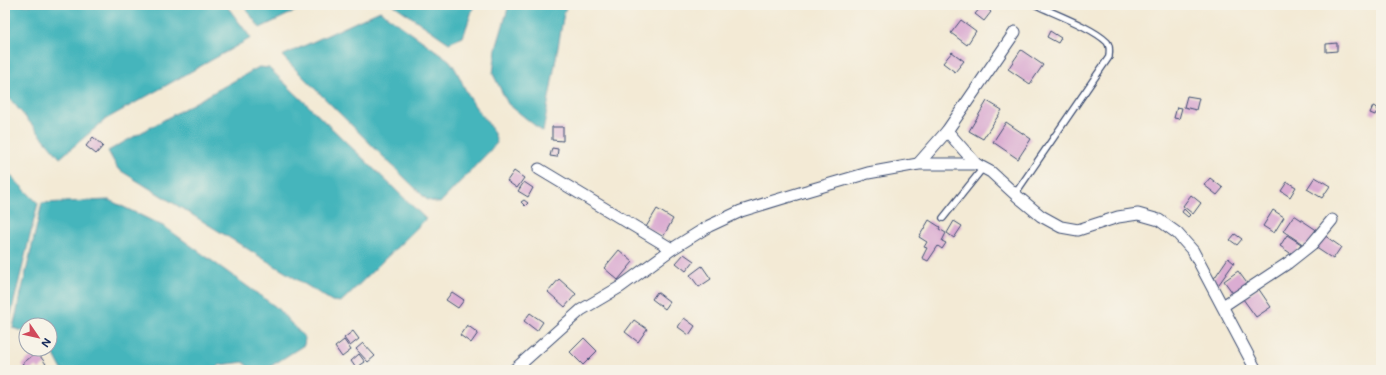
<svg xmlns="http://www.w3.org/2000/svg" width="1386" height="375" viewBox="0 0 1386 375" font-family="Mali,sans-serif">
<rect width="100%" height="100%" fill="#f7f3e8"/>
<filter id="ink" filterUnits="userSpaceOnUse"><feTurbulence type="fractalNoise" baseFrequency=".025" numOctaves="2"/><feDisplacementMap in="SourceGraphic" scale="8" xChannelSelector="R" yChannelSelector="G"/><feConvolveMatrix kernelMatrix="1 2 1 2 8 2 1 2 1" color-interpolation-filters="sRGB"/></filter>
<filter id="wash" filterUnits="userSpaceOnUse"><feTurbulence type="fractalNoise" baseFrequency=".012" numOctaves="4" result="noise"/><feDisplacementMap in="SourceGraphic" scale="16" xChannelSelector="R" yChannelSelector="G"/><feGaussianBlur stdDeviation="0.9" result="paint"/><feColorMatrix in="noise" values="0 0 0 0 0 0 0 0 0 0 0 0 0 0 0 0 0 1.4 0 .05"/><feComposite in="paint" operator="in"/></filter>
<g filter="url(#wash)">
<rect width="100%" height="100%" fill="#f3ead5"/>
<g fill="#45b5bc" stroke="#30728d">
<polygon points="5,5 226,5 251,38 106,119 60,158 5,93"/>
<polygon points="243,5 308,5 260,28"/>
<polygon points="394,5 474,5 463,37 449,43"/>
<polygon points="509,5 567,5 564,13 543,132 508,104 493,74 496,49"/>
<path d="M380,11L449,60C459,72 462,85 470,98C478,114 494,125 497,143L440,203L427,200L282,56Z"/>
<polygon points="259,67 269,68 426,219 341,302 332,301 118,169 108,151"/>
<polygon points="5,170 38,203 8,326 5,321"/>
<polygon points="109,200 165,227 276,307 305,338 304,345 265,370 250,370 244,362 220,365 215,370 62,370 50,347 50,325 26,325 26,332 13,328 42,203"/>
</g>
<g id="blocks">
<g fill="#dbadd2">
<polygon points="983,5 991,12 984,21 975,14"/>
<polygon points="961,20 976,31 967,45 951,33"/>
<polygon points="1050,31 1061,38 1058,43 1047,37"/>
<polygon points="1337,43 1337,51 1326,52 1326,44"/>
<polygon points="1021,50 1043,65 1030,84 1008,69"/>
<polygon points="952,52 964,61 955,72 943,63"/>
<polygon points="1187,96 1199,98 1196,110 1184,107"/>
<polygon points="987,101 1002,110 983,139 969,131"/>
<polygon points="1373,106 1378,108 1375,115 1370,113"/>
<polygon points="1177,107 1182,108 1179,119 1174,118"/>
<polygon points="1006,122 1031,139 1018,159 993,142"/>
<polygon points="552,127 563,127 563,141 552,140"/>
<polygon points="93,137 103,146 96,154 86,146"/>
<polygon points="552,148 558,149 557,157 550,156"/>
<polygon points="514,171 524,178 517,188 507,181"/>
<polygon points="1315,177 1330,186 1322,198 1307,189"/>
<polygon points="1210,178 1223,188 1217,195 1204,185"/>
<polygon points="524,182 533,188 528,197 518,191"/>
<polygon points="1287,182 1296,187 1290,197 1281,191"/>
<polygon points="1191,195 1201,203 1193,214 1183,206"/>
<polygon points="524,200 528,203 525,206 521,202"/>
<polygon points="657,209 673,219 663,237 646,227"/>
<polygon points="1184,209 1190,215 1188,217 1182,212"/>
<polygon points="1273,210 1284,217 1274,233 1263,226"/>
<polygon points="1294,215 1318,231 1307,247 1283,231"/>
<polygon points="929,220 940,227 939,229 946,233 942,241 946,243 942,249 938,246 928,261 922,258 927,248 924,247 927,242 919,237"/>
<polygon points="954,221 962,226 954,238 947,233"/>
<polygon points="1235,234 1242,239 1237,245 1230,240"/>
<polygon points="1287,235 1301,244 1293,255 1280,246"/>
<polygon points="1324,235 1341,247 1333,259 1315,247"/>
<polygon points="619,250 633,262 618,280 604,268"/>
<polygon points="684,254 694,261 686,271 676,263"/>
<polygon points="1228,258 1234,263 1219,284 1213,280"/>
<polygon points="702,266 711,279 699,287 690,275"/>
<polygon points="1238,271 1249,286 1235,296 1224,281"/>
<polygon points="559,279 576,294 565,307 548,292"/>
<polygon points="1258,288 1271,307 1256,317 1243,299"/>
<polygon points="452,292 464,300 458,308 446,300"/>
<polygon points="657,292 670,302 665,309 652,299"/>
<polygon points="530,313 543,322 537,331 524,321"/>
<polygon points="684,318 695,326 689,335 678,327"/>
<polygon points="634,320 647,329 638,342 625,332"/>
<polygon points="467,325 478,333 471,343 460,335"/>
<polygon points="353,331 359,339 350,346 344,338"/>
<polygon points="584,338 597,351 583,365 570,352"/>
<polygon points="344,340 351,350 342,357 335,347"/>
<polygon points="363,343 375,356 368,362 356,349"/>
<polygon points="37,352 46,364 39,369 36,366 31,370 26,370 22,364"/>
<polygon points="359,354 365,362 356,368 351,361"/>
</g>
</g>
</g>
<g filter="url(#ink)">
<use href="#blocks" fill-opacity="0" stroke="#3b4b70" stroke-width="1"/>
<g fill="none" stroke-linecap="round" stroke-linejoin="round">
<defs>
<g id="service">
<path d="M1015,194L1109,57C1109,52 1111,47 1107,42C1093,28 1055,14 1036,5"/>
<polyline points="943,218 983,168"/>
</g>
<g id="minor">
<polyline points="947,131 976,164"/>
<polyline points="918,164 947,131 1015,32"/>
<polyline points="539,169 672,249"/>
<polyline points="1223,306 1288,263 1312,244 1332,220"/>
<polyline points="514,370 581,310 620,287 672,249 709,226 741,211 803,192 868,173 918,164 976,164 991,172 1017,196 1041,216 1061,227 1078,230 1118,217 1138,214 1159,220 1177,233 1193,251 1256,370"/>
</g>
</defs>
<use href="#service" stroke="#3b4b70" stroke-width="8"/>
<use href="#minor" stroke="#3b4b70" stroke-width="13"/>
<use href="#service" stroke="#fff" stroke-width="5.5"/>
<use href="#minor" stroke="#fff" stroke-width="11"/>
</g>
</g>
<rect width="1386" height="375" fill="none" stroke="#f7f3e8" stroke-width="20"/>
<g transform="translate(38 337) rotate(124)"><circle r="19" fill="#f7f3e8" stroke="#9fa5b1"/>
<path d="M0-3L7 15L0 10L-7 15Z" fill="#d1495b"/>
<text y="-6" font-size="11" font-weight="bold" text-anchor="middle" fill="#1b2f5e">N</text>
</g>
</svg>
